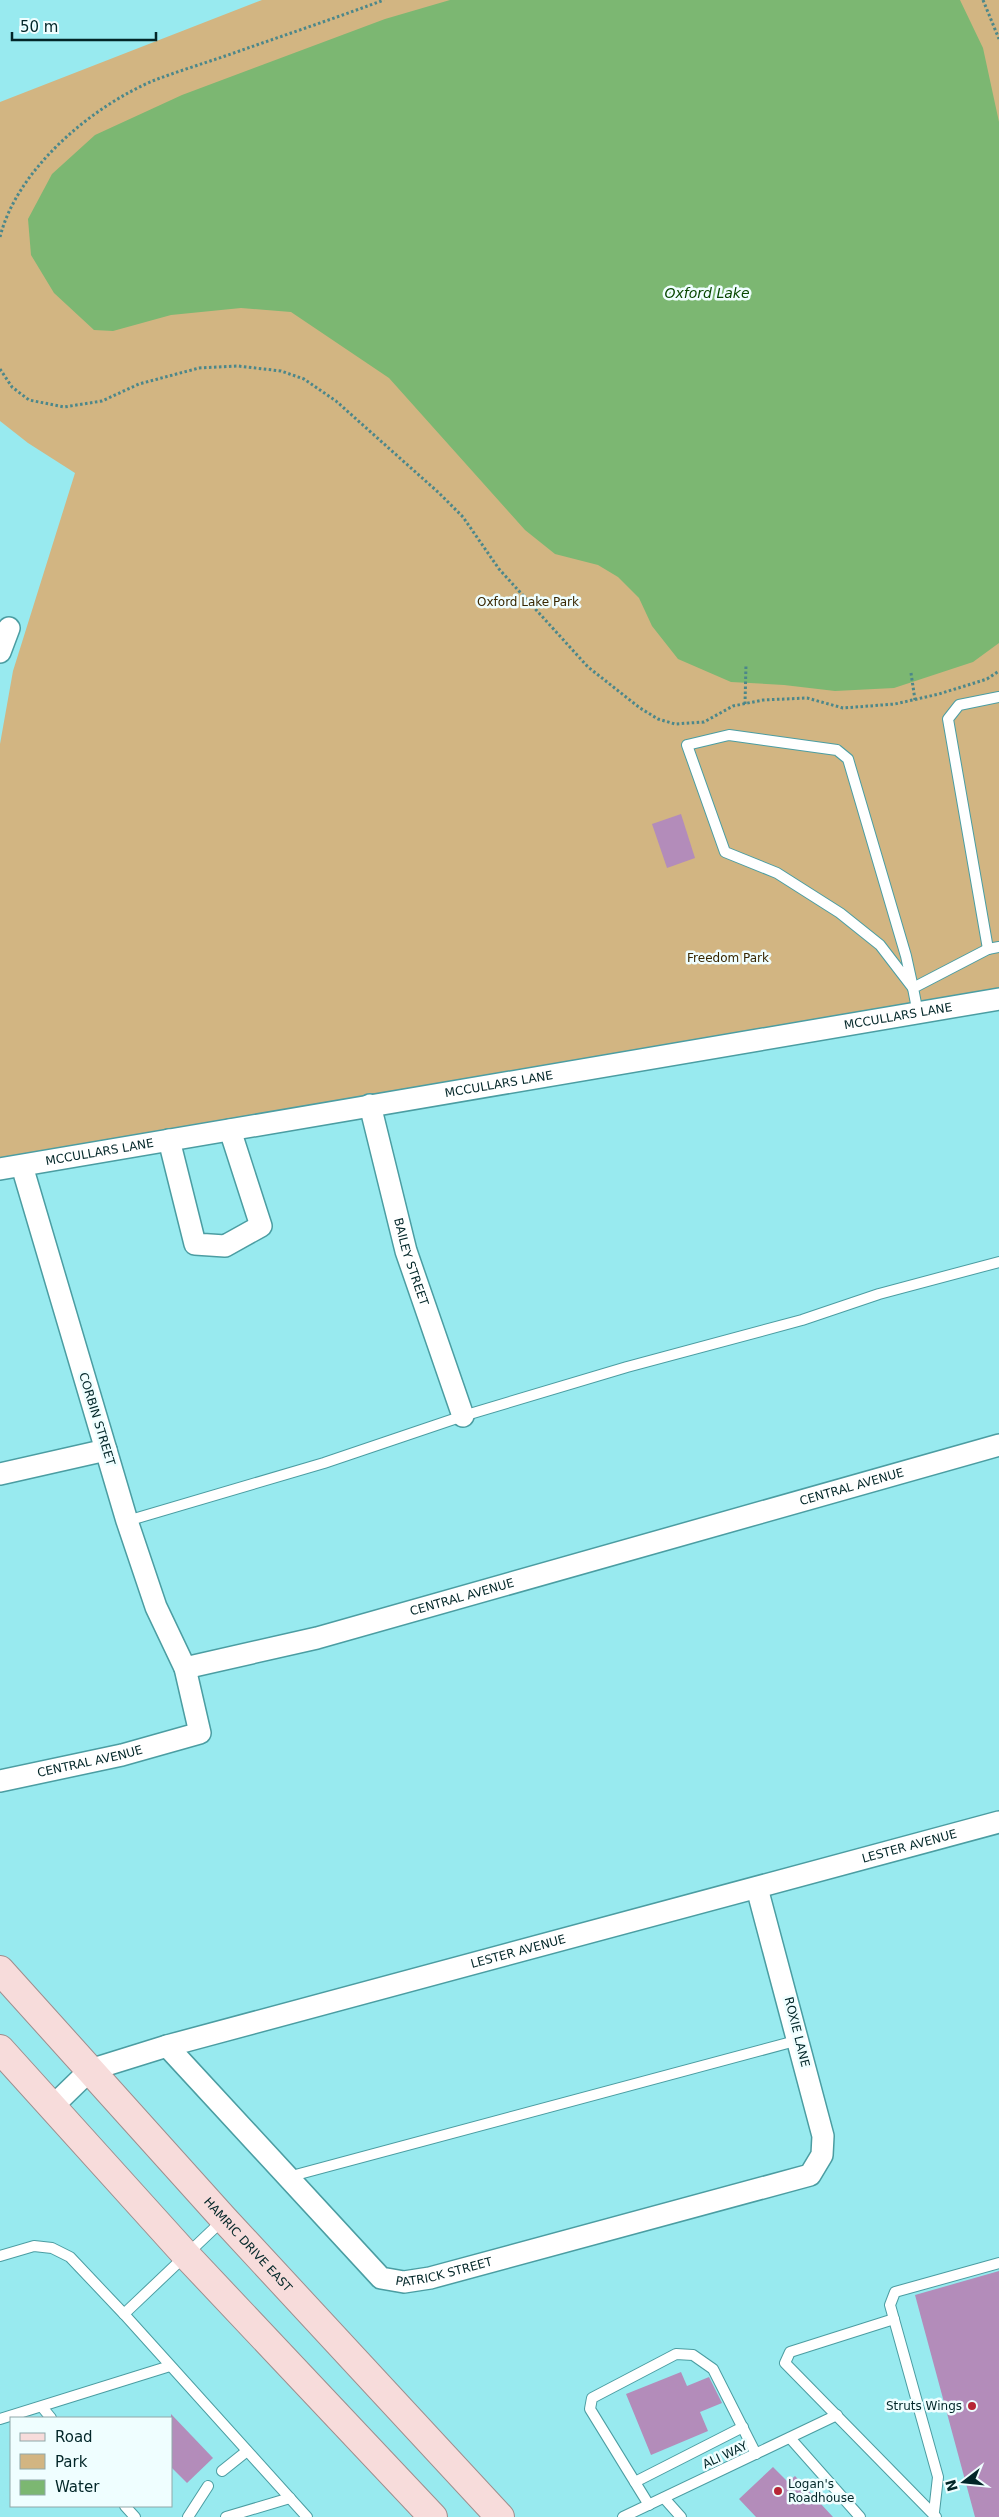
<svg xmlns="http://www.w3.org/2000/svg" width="999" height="2517" viewBox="0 0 999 2517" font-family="'DejaVu Sans',sans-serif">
<rect width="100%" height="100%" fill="#98eaef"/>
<polygon fill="#d2b582" points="262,0 999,0 999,999 0,1169 0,744 13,671 75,473 28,443 0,421 0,102"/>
<polygon fill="#7cb772" points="450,0 960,0 983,48 999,122 999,643 973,662 894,688 835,691 784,685 731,682 678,659 652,626 639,598 618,577 598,565 555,554 525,530 389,378 291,312 241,308 171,315 113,331 94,330 54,293 31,255 28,219 52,174 95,135 182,95 385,19"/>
<g fill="#b38cba">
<polygon points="681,814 695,858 667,868 652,824"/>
<polygon points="999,2271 999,2517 975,2517 915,2295"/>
<polygon points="681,2372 687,2386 709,2377 722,2403 700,2412 708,2431 651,2455 626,2394"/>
<polygon points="171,2414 213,2458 187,2483 171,2467"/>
<polygon points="773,2467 788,2482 795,2476 833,2517 756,2517 739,2499"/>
</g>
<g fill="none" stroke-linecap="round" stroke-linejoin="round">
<defs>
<g id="lane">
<polygon points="729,735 837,750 848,759 906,956 913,988 880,945 840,913 777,873 725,852 687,745"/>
<polyline points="988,949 948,719 959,705 999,697"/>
<polyline points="918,1014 913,988 988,949 999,947"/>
<polyline points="127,1521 324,1463 463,1416 627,1367 802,1320 879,1294 999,1262"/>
<polyline points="288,2177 799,2040"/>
<polyline points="0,2256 34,2246 52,2248 70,2257 124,2314 307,2517"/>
<polyline points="124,2314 223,2220"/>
<polyline points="894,2319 790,2352 785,2363 936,2517"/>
<polyline points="42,2407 51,2418"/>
<polyline points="0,2419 170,2366"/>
<polyline points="790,2438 860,2517"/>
<polyline points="222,2471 247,2451"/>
<polyline points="635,2482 743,2427"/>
<polyline points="664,2498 681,2517"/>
<polyline points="649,2505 590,2409 592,2398 676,2354 693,2355 713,2369 756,2454"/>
<polyline points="125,2506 135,2517"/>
<polyline points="934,2512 938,2477 890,2305 895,2292 999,2263"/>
<polyline points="188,2517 208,2486"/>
<polyline points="226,2517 290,2498"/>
<polyline points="623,2517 837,2415"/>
</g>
<g id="street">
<polyline points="0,652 9,628"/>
<path id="s1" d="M370,1105L406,1251L463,1416"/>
<polyline points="169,1140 195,1244 225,1246 261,1226 230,1130"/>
<path id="s2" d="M0,1169L999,999"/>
<polyline points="0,1474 106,1450"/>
<path id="s3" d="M185,1668L317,1638L999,1445"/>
<path id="s4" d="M0,1781L122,1755L200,1733L185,1668L156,1607L127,1521L22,1166"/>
<path id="s5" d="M167,2046L381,2278L404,2282L430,2278L810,2175L822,2155L823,2136L757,1888"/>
<path id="s6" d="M53,2106L90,2070L167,2046L999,1822"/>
</g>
<g id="primary">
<path id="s7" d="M0,1970L224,2219L500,2517"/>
<polyline points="0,2049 186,2255 433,2517"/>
</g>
</defs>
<use href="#lane" stroke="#4b9da2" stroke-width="12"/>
<use href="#street" stroke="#4b9da2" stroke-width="24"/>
<use href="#primary" stroke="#9e8d8d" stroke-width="30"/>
<g stroke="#4c878a" stroke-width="3" stroke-dasharray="2.5 2.5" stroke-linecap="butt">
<polyline points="983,0 999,39"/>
<path d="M0,237C17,169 92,106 155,80C184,69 215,60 245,49C291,33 338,17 384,0"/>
<polyline points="0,369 12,387 29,400 64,407 102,401 139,384 199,368 238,366 281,371 304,379 336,401 439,493 463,517 499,569 588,667 640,708 658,719 675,724 704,722 733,706 763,700 807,698 843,708 895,704 939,694 987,679 999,671"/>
<polyline points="911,673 915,700"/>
<polyline points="745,704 746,664"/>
</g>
<use href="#lane" stroke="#fff" stroke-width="10"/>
<use href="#street" stroke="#fff" stroke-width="21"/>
<use href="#primary" stroke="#f7dcdb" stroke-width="28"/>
</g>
<g fill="#b72636" stroke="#effeff" stroke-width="2">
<circle cx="972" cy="2406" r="5"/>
<circle cx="778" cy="2491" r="5"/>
</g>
<g text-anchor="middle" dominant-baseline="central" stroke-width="5" stroke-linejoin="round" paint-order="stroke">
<g font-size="12" fill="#382600" stroke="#effeff">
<text x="528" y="602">Oxford Lake Park</text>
<text x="728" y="958">Freedom Park</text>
</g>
<g font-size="12" fill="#022628" stroke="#effeff">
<text stroke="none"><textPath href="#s2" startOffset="911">MCCULLARS LANE</textPath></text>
<text stroke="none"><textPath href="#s2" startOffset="506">MCCULLARS LANE</textPath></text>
<text stroke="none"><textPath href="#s2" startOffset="101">MCCULLARS LANE</textPath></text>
<text stroke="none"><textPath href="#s1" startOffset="162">BAILEY STREET</textPath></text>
<text transform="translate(97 1419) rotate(73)">CORBIN STREET</text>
<text stroke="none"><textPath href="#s3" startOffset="691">CENTRAL AVENUE</textPath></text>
<text stroke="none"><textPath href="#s3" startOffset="286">CENTRAL AVENUE</textPath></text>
<text stroke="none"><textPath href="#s4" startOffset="92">CENTRAL AVENUE</textPath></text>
<text stroke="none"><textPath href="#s6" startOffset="901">LESTER AVENUE</textPath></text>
<text stroke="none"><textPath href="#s6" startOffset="496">LESTER AVENUE</textPath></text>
<text transform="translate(797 2032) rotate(76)">ROXIE LANE</text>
<text stroke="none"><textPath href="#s7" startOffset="370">HAMRIC DRIVE EAST</textPath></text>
<text stroke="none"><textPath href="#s5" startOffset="380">PATRICK STREET</textPath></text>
<text transform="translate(725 2455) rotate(-25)">ALI WAY</text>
</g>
<g font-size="12" fill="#022628" stroke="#effeff" text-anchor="end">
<text x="962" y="2406">Struts Wings</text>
<text x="788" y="2484" text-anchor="start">Logan's<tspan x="788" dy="14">Roadhouse</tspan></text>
</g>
<g font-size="14" font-style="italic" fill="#084700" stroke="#effeff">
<text x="707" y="293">Oxford Lake</text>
</g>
</g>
<rect x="10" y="2417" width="162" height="90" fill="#effeff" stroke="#90a8a9"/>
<rect x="20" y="2433" width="25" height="8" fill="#f7dcdb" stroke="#90a8a9"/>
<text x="55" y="2442" font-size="15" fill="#022628">Road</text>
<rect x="20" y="2454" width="25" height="15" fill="#d2b582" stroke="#90a8a9"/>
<text x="55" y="2467" font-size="15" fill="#022628">Park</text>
<rect x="20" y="2480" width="25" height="15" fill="#7cb772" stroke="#90a8a9"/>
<text x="55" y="2492" font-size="15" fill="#022628">Water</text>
<g transform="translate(964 2482) rotate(254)" stroke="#effeff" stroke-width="4" paint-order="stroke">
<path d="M0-4L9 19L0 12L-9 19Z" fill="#022628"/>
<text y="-8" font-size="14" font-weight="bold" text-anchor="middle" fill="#022628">N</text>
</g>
<path d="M12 32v8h144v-8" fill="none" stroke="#022628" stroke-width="2.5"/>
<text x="20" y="32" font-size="15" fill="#022628" stroke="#effeff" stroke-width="4" paint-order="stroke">50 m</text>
</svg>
